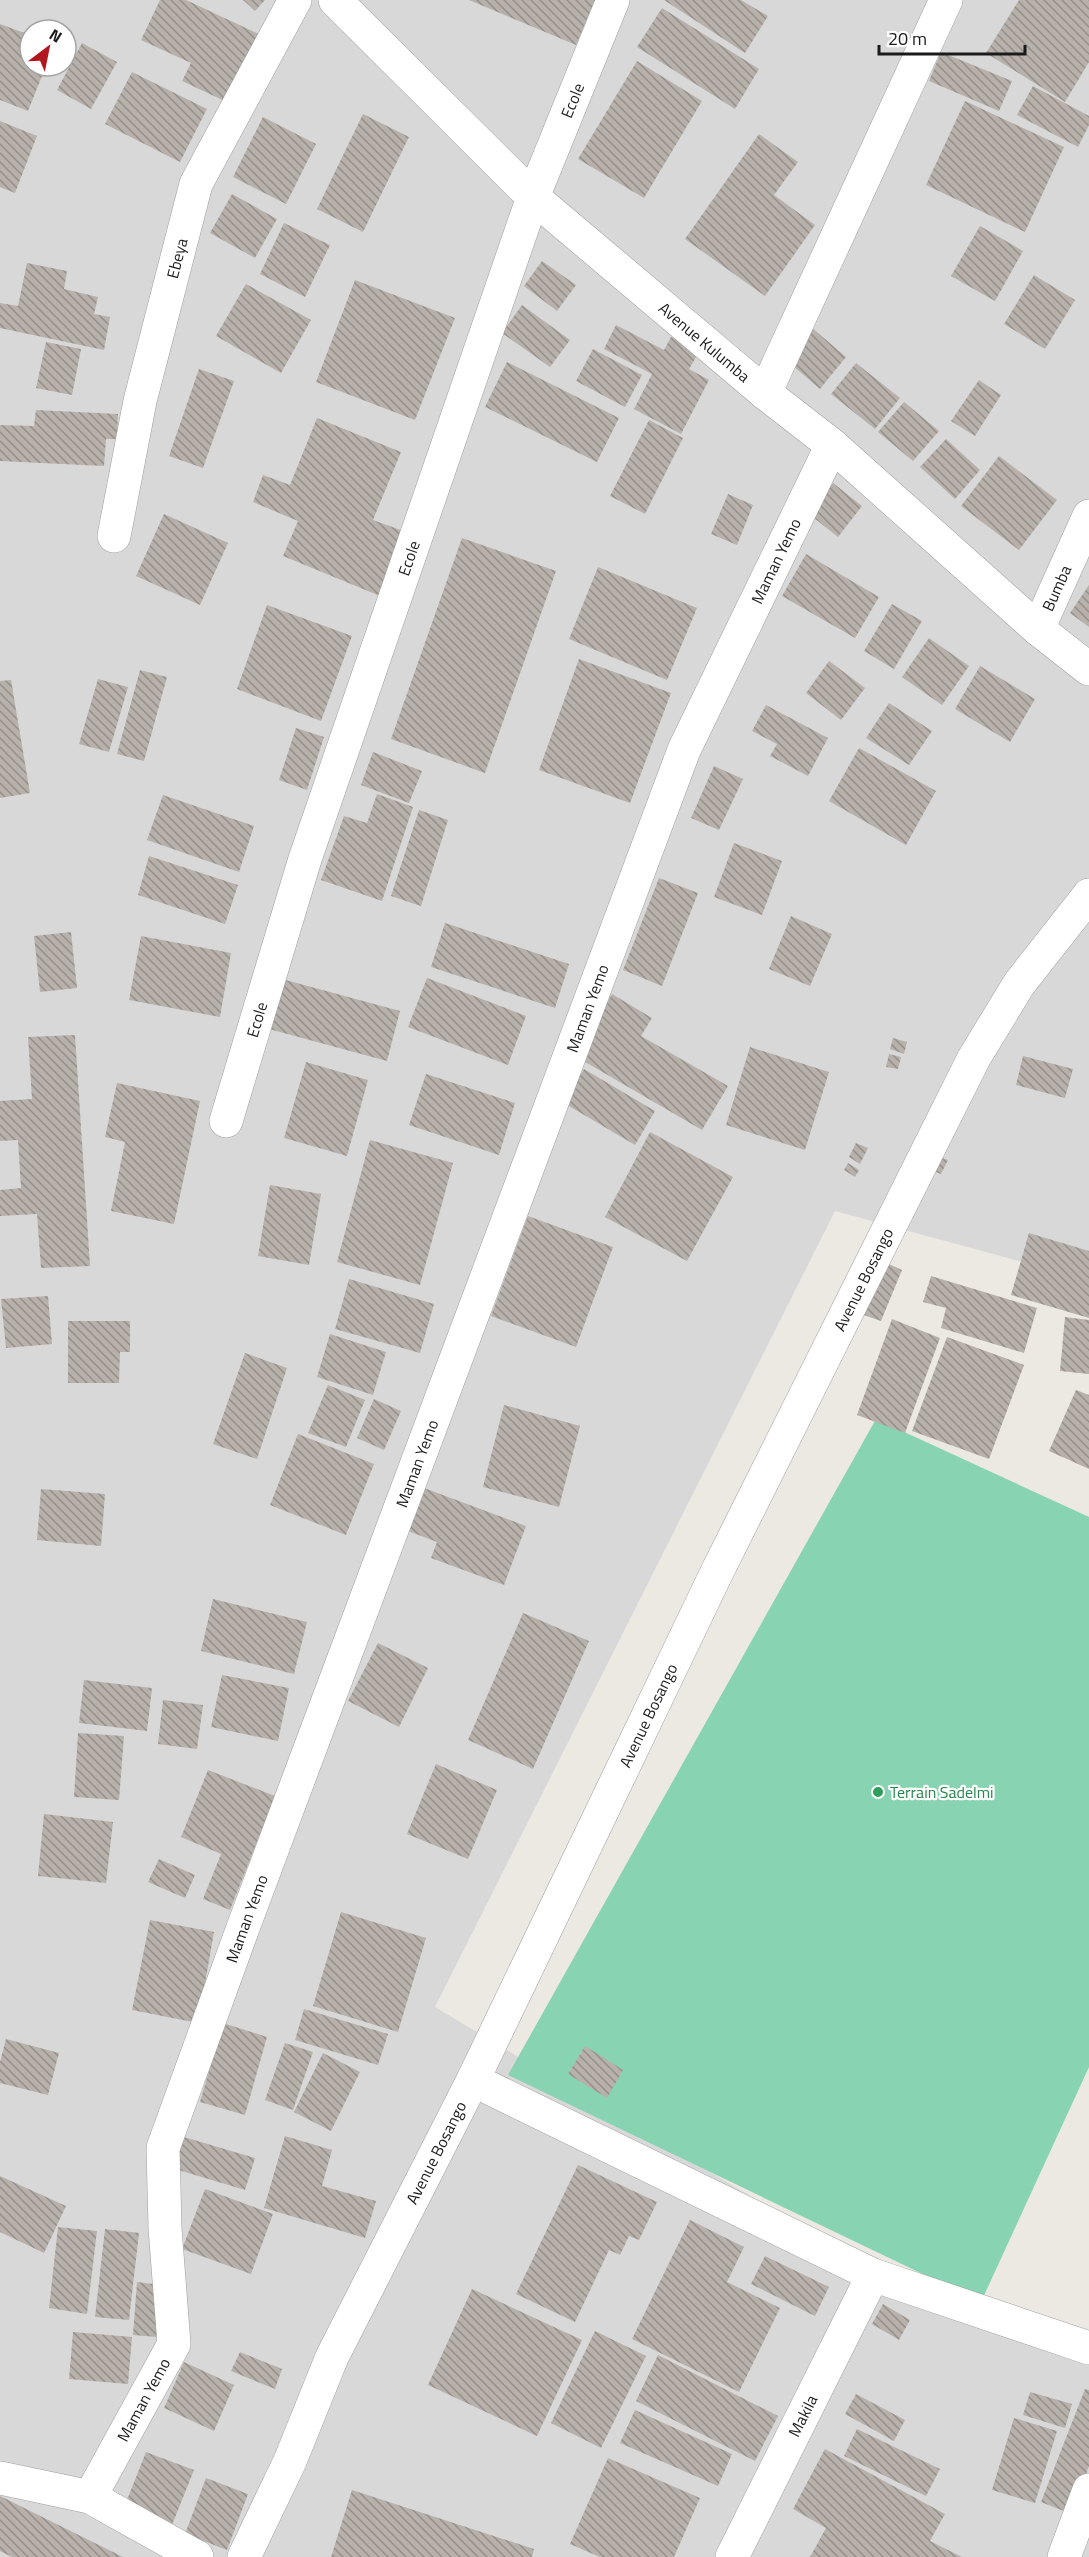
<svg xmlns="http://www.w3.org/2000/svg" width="1089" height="2557" viewBox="0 0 1089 2557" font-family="'Titillium Web',sans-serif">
<defs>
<pattern id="building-back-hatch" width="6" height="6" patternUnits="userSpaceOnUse" patternTransform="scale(1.5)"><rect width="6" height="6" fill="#b8b1ab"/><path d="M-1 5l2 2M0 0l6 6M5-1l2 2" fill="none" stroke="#958f8a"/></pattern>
</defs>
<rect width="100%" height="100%" fill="#ece8e2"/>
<path fill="#d9d8d8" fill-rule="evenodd" d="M0,0H1089V1280L835,1211L435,2007L959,2321L1089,2341V2557H0ZM30,30H66V66H30Z"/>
<polygon fill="#87d3b2" points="876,1419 1089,1517 1089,2067 981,2302 508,2075"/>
<g fill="url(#building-back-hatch)">
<polygon points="160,0 186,0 263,36 231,104 182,81 191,63 141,40"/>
<polygon points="243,0 265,0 255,11"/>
<polygon points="469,0 595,0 576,45"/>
<polygon points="664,0 741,0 768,16 745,53"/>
<polygon points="1019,0 1089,0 1089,62 1065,102 986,53"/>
<polygon points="662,8 759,69 735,109 637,47"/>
<polygon points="0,24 30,35 30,66 46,66 28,111 0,100"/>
<polygon points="82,43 117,62 91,109 57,90"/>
<polygon points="941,52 1012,81 999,111 929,81"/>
<polygon points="637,61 702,101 644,198 578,159"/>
<polygon points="132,72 207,109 180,162 105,124"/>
<polygon points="1033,86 1089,116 1089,125 1078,147 1017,115"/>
<polygon points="965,101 1064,147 1025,232 926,185"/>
<polygon points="363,114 409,137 363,232 317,209"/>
<polygon points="263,117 316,144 286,204 233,177"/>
<polygon points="0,121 37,136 15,193 0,187"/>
<polygon points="759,134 798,162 774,195 815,225 765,296 685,239"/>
<polygon points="232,194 277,219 255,258 210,233"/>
<polygon points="284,223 330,245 305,297 260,274"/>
<polygon points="980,226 1023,251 995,301 951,276"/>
<polygon points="542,261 576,285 557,311 524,286"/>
<polygon points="27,263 67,271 64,289 98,297 94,314 110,317 104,350 0,328 0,303 18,306"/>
<polygon points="1034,275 1075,300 1045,349 1004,324"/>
<polygon points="355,280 455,318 415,420 316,382"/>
<polygon points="246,284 311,320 281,373 216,336"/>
<polygon points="522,305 570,340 550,367 502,333"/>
<polygon points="616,325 664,350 671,337 699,352 689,369 709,380 681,434 634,409 652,374 604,349"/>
<polygon points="811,327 846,357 820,389 785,359"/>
<polygon points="46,342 81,349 72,395 36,388"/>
<polygon points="593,349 642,375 625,407 576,381"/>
<polygon points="507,362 619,418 597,462 485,407"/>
<polygon points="856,363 900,398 875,429 831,394"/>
<polygon points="199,369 234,381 203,468 169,456"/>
<polygon points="979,380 1001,395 975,436 951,421"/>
<polygon points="904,402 939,431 913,461 878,432"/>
<polygon points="36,410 118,414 117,439 106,439 104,466 0,461 0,425 34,426"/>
<polygon points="317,418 401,452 373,520 406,532 380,596 283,556 298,521 253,502 263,475 290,485"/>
<polygon points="649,420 683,438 645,514 610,496"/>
<polygon points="946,439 980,470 955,499 920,467"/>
<polygon points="999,456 1057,500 1019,550 961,506"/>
<polygon points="833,483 862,506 838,537 809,514"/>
<polygon points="728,494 753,505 737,545 711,534"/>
<polygon points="164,514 228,543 200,605 136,576"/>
<polygon points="462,538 556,571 485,773 391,739"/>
<polygon points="806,554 879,597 855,638 782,596"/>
<polygon points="598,567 697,608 667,680 569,639"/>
<polygon points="1089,585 1089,627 1070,613"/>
<polygon points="892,604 922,621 894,669 864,651"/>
<polygon points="267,605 352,636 321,721 237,689"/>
<polygon points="929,638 969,666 942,705 902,677"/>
<polygon points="579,659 671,693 630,803 539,770"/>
<polygon points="829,661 865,688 841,720 806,693"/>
<polygon points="980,666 1035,699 1010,742 955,709"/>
<polygon points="140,670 167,677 144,761 117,754"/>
<polygon points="98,679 128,687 109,752 79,744"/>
<polygon points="11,680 30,793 0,798 0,681"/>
<polygon points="889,703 932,731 909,765 866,738"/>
<polygon points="766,705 828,738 808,776 770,756 777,744 752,731"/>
<polygon points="296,728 324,737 307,790 279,780"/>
<polygon points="859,748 936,791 906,845 829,801"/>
<polygon points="373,752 422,771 409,803 361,785"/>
<polygon points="714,766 743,779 719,830 691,818"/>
<polygon points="377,794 413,807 382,901 321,880 344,816 367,823"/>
<polygon points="163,795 254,826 239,872 147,840"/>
<polygon points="419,810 448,820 421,906 391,896"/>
<polygon points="734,843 782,861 762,915 714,897"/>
<polygon points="149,856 238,885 225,924 138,895"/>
<polygon points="659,878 698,893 662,986 623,970"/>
<polygon points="791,916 832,934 810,986 769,969"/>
<polygon points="445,923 569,964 555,1008 431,967"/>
<polygon points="71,932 77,988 40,992 34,936"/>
<polygon points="141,936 231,953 220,1017 129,1000"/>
<polygon points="427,978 526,1016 508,1065 408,1027"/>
<polygon points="282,979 400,1011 387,1061 269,1029"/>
<polygon points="612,994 652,1018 641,1036 728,1086 702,1130 575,1056"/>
<polygon points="75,1035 90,1266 41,1268 37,1214 0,1216 0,1190 21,1188 18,1140 0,1141 0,1101 32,1099 28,1037"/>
<polygon points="893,1038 907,1042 904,1054 890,1049"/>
<polygon points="750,1047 829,1072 805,1150 726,1125"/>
<polygon points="889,1054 901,1057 898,1069 886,1067"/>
<polygon points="1023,1056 1073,1069 1065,1098 1016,1085"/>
<polygon points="306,1062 368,1080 347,1156 284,1138"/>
<polygon points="584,1069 655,1111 635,1145 564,1103"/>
<polygon points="426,1074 515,1103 499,1155 409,1125"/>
<polygon points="117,1083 200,1101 174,1224 111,1211 125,1142 105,1137"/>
<polygon points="650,1132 733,1177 687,1261 605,1217"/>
<polygon points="370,1140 453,1163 420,1285 337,1262"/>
<polygon points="856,1143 868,1148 860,1164 849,1157"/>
<polygon points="934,1155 948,1160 941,1174 928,1169"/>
<polygon points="848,1163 859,1170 855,1177 844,1170"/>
<polygon points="270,1185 321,1194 309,1265 258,1256"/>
<polygon points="528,1216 613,1247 576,1347 491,1316"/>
<polygon points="1029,1233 1089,1251 1089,1318 1011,1295"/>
<polygon points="880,1260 902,1270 881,1321 858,1313"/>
<polygon points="931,1276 1037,1308 1024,1353 941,1328 946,1308 923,1302"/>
<polygon points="349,1279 434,1304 420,1353 335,1329"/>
<polygon points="48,1296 52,1344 6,1348 1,1299"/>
<polygon points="1065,1317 1089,1320 1089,1374 1060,1371"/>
<polygon points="892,1319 940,1338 905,1433 857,1415"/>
<polygon points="68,1321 130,1321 130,1352 120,1352 119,1383 68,1383"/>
<polygon points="330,1334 386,1352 373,1395 317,1377"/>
<polygon points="947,1337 1024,1365 989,1459 912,1431"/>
<polygon points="245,1353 287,1368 257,1459 213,1444"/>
<polygon points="328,1385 365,1400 346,1447 308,1433"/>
<polygon points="1076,1390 1089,1395 1089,1469 1049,1451"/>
<polygon points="374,1399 401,1411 384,1450 357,1438"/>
<polygon points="504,1405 580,1426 559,1507 483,1487"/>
<polygon points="298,1434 374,1464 346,1535 270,1505"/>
<polygon points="416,1485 526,1526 504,1585 431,1558 437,1542 400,1528"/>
<polygon points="41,1489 105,1494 101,1546 37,1540"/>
<polygon points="213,1599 307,1622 294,1674 201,1651"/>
<polygon points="523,1613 589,1641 533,1769 468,1740"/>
<polygon points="378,1643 428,1668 399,1727 348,1701"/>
<polygon points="222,1675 289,1688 278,1741 211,1727"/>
<polygon points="84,1680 152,1688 147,1731 79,1723"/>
<polygon points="163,1700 203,1705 197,1749 158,1744"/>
<polygon points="78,1733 124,1736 119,1800 74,1797"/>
<polygon points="436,1764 497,1790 468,1859 407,1834"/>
<polygon points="208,1770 275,1796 230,1910 203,1899 221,1854 181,1837"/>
<polygon points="44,1814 113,1822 106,1883 38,1876"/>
<polygon points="159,1859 195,1875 185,1898 148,1882"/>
<polygon points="341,1912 426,1938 398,2032 313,2006"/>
<polygon points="150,1920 214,1932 198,2023 132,2010"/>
<polygon points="304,2009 388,2034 378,2065 295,2040"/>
<polygon points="223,2023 267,2037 245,2115 200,2102"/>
<polygon points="6,2039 59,2053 48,2095 0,2083 0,2062"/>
<polygon points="285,2043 313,2052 293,2110 265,2100"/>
<polygon points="585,2046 623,2070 607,2098 568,2074"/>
<polygon points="323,2053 360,2072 331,2131 294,2112"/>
<polygon points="285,2136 332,2150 322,2186 376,2201 365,2238 264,2208"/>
<polygon points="184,2137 255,2158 245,2190 175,2169"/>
<polygon points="578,2165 657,2202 639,2240 629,2236 620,2255 609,2250 575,2322 516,2294"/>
<polygon points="0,2176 66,2206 44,2253 0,2232"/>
<polygon points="205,2189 273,2214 251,2274 182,2249"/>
<polygon points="690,2220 744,2247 727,2282 780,2308 739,2392 632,2339"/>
<polygon points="58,2227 97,2231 87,2314 49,2308"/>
<polygon points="105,2229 139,2233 129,2320 95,2317"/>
<polygon points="765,2256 829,2287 815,2316 751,2284"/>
<polygon points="137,2282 161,2285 157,2337 133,2335"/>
<polygon points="472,2289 582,2340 537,2436 428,2385"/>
<polygon points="883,2304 910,2320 899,2340 872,2324"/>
<polygon points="595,2331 646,2356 601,2448 551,2423"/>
<polygon points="73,2332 132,2337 128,2384 69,2379"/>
<polygon points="240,2352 282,2369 275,2389 231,2371"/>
<polygon points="658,2355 778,2416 755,2461 636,2401"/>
<polygon points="184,2362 234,2385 214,2431 164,2408"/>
<polygon points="1085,2389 1089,2390 1089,2466 1071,2514 1041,2502"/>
<polygon points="1030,2392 1072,2404 1065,2428 1023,2415"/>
<polygon points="856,2394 905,2420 894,2441 845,2414"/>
<polygon points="635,2410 732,2454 718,2486 620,2443"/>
<polygon points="1014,2418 1057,2431 1035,2503 992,2490"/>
<polygon points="857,2429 940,2469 926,2496 844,2456"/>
<polygon points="825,2449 945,2514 930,2541 962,2557 810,2557 826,2528 793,2509"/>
<polygon points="146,2452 194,2470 170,2530 123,2510"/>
<polygon points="608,2458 700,2498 674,2557 600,2557 570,2544"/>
<polygon points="206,2478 248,2494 227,2550 185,2534"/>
<polygon points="352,2490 534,2549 532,2557 331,2557"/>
<polygon points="0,2496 123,2557 12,2557 0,2551"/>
</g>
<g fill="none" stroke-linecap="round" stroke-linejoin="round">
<defs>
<g id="minor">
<path id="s1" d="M335,0L533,197L765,393L832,445L1038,629L1089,669"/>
<polyline points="765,393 946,0"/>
<path id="s2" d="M114,536L140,401L196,184L295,0"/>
<path id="s3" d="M1038,629L1089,516"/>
<path id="s4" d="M226,1121L305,859L533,197L613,0"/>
<polyline points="473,2080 873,2275 1089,2348"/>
<polyline points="0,2478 90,2497 197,2557"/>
<path id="s5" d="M90,2497L174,2344L165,2228L163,2148L244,1925L684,750L832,445"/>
<path id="s6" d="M244,2557L290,2461L332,2357L473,2080L716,1574L974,1058L1019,984L1089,895"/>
<path id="s7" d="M732,2557L873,2275"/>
<polyline points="1064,2557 1089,2490"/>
</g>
</defs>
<use href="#minor" stroke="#9f9f9f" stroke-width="34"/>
<use href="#minor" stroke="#fff" stroke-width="33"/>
</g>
<circle fill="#2e9e5b" stroke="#fff" stroke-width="2" cx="878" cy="1792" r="6"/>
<g text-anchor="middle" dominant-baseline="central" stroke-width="4.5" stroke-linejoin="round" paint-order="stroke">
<g font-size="16" fill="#1b1b1b" stroke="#fff">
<text stroke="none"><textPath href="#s4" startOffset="1078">Ecole</textPath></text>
<text stroke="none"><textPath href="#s2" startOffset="285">Ebeya</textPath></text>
<text stroke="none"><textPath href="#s1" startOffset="504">Avenue Kulumba</textPath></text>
<text stroke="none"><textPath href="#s4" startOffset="592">Ecole</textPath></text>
<text stroke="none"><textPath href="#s5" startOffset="2073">Maman Yemo</textPath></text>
<text stroke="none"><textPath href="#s3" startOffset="45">Bumba</textPath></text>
<text stroke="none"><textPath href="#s5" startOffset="1587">Maman Yemo</textPath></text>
<text stroke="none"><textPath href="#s4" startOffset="106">Ecole</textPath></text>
<text stroke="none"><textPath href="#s6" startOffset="1420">Avenue Bosango</textPath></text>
<text stroke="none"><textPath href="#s5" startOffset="1101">Maman Yemo</textPath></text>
<text stroke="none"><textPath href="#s6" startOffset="934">Avenue Bosango</textPath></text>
<text stroke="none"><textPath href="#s5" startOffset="615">Maman Yemo</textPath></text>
<text stroke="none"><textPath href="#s6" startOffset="448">Avenue Bosango</textPath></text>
<text stroke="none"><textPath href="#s5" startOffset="111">Maman Yemo</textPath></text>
<text stroke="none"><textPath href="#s7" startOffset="158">Makila</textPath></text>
</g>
<g font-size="16" fill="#27864d" stroke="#fff" text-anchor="start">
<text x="890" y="1792">Terrain Sadelmi</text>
</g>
</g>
<g transform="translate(48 48) rotate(32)"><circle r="28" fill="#ffffff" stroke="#a4a4a4" stroke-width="1.5"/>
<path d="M0-4.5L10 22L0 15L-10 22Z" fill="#b1151d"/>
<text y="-9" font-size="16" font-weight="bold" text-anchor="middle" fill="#1b1b1b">N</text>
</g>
<path d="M879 45v9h146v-9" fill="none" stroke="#1b1b1b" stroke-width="3"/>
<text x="888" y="45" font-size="18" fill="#1b1b1b" stroke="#ffffff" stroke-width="4.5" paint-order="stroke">20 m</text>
</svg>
